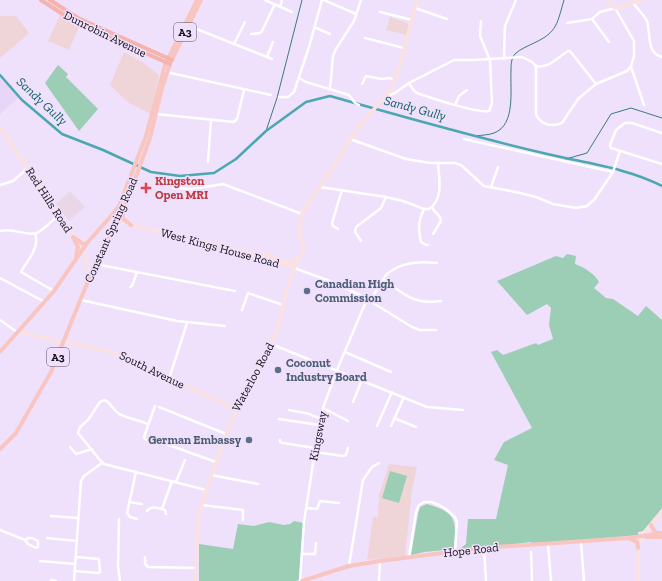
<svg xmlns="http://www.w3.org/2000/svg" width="662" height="581" viewBox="0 0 662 581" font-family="'Zilla Slab',serif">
<rect width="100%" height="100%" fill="#efe0fc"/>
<polygon fill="#e9d6e7" points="70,191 85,207 69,221 56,204"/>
<polygon fill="#e8d5f8" points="0,79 19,97 0,114"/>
<g fill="#f0d5d8">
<polygon points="60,15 79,27 69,50 48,41"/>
<polygon points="0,16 16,16 29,33 0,58"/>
<polygon points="390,17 407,23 409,24 407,35 386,30"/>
<polygon points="124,52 144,63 159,75 151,114 129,103 110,85"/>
<polygon points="389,464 417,467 412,490 405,556 367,560 373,517 378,517 379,495"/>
</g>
<g fill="#9bceb4">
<polygon points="58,65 68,74 66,77 98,109 79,131 45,83"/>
<path d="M567,254L576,256L575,264C585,268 594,273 599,282L594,288L606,298L613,299L638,316L646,306L662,320V508L643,531L638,532V535L535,544L530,542L493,547L460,549L466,544L468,519H496L508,465L494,460L504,442L532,428L491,352L497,350L503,355L536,343L538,345L553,339L549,325L551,308L547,304L527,315L497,281L556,256L563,258Z"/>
<polygon points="390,471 407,476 399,503 382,498"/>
<path d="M427,504C458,513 456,521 454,549L425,552L411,555L418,514L420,507Z"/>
<polygon points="294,521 303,523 299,580 296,581 199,581 199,544 233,549 238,524 254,526 269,522 284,525 290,524"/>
</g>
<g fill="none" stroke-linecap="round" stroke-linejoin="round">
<g stroke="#3b7a83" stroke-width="1">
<polyline points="266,131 277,98 302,0"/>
<path d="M476,136C482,135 489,135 494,133C516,125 510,89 511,71C511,66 511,58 515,54C520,49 528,46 534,43C558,32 557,23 564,0"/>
<polyline points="566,159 587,153 611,114 631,108 662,118"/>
</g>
<path stroke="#4ba7b0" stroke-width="2.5" d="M0,75L22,100L62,134L103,150L151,172L180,176L214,173L236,159L266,131L306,102L330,96C400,116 471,136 543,153C583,163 625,167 662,186"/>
<g stroke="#fff" stroke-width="2.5">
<polyline points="265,0 292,12"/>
<polyline points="324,0 356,14"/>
<path d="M633,3C637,8 644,15 647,21C651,34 646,53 662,57"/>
<polyline points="280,7 282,0"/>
<polyline points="415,8 447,19"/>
<polyline points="380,12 412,20"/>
<polyline points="592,19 609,42"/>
<polyline points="189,26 272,59"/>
<polyline points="314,27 330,34"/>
<polyline points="251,34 260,33 262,31 275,4"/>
<polyline points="365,38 404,48"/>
<polyline points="234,44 245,22"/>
<polyline points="267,57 273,42"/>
<polyline points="504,59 505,26 516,0"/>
<path d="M536,66V114C540,125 552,127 562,123L578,99L596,84L627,71L631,66L634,56V41L615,8L600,12L592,19L567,23"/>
<path d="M536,66C548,69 558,57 568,51H570L596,84"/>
<polyline points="631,67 644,105"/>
<polyline points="166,72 271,95"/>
<polyline points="299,78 306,82 349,95 355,103 359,105"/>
<path d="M409,83C411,86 413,91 417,93C428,97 479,114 489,111L492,103L490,60L480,36L481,21"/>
<polyline points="362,84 366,76 382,79 390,78 394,80"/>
<polyline points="330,89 333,56 336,49 354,21 361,0"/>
<polyline points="387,96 395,93 409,83 454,60 473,60 522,57 532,62 536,66"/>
<polyline points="279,97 288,97 294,92 309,47 322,0"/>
<polyline points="455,105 459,96 467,90"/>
<polyline points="156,114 234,122 237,119 244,90"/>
<polyline points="662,133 632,123 625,123 616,130 610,145 611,148 662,164"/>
<polyline points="350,139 406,159 430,163 455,163 461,165 484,186 516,192 536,197 553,204 576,208 587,206 594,200 613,172 620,151"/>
<polyline points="464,139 613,172"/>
<polyline points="208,162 211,120"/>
<polyline points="0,185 13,181 28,168"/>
<path d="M320,187L386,197L403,201L424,209H429C444,199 439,179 438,163"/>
<polyline points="491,187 498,167"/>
<polyline points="173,188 193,189 223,184 302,214"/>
<path d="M432,207C434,213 441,215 441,221L433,234"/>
<path d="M424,209C418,222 418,228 421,242L426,245H428"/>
<polyline points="338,229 333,226 332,223 342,190"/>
<path d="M0,231C14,227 27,237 37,233C45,229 52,220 59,215"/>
<path d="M35,233C40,248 28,259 21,272L54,291"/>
<polyline points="361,241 355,232 356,227 381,208 386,197"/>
<polyline points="95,264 235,291"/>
<polyline points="294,268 330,281 360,295 412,327 420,330 436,330"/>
<polyline points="0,278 45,302"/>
<path d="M383,279C404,294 413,305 441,301"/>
<polyline points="130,287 132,286 137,272"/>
<polyline points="81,300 177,321 225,326"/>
<path d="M370,301L386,275C400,262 419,261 437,263"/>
<polyline points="242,310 248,293 283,305"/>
<polyline points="0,320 17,332"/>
<polyline points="271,344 427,407 463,410"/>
<polyline points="345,352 391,372"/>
<polyline points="169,379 187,323"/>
<polyline points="353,402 362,380"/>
<polyline points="155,406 144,437 145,439 156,443"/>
<polyline points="159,407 226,434"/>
<polyline points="323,408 348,421"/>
<polyline points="289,410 310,414 313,416 321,418"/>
<polyline points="394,418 416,427"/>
<polyline points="279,419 319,425"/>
<path d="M147,424C138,419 126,419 118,413C112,409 111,402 104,400L100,402L88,420L80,427L78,433L100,460L104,464L206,490"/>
<polyline points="377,426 392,392"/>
<polyline points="391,426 404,397"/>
<polyline points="280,440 280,442 283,443 315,448"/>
<polyline points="166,444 216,462"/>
<polyline points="70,447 76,454 92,449"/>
<polyline points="315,452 343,456 346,455 348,448"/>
<polyline points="136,472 127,513 130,517 137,519"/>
<polyline points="211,475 258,484"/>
<polyline points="176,482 185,460"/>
<polyline points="129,502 142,504"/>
<polyline points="202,505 243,510 243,520"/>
<polyline points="306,508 317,509 320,501 339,503"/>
<polyline points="162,509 172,481"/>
<path d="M147,511C151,505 158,508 165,510L166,514"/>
<polyline points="51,516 78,518"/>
<polyline points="119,519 118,566 120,581"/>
<polyline points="0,530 25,540 28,544 36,548 38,547 38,541 32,538 28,538 25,540"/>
<polyline points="47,538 77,541"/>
<polyline points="581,542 584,581"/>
<polyline points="548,544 551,581"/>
<polyline points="484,548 486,581"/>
<polyline points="531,552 532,581"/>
<polyline points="302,554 315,554 316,543"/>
<polyline points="145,557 145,564 148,567 196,568"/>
<polyline points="409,557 416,512 419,505 424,502 431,502 439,505 446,509 455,517 457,522 455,551"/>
<polyline points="40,561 75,564"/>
<polyline points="349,566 363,480 372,467 379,463"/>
<polyline points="75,571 98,573 100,572 99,559 76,557"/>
<polyline points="51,580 56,581"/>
<polyline points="74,581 81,481 84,476 102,463"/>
<polyline points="300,581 304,522 319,425 323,408 337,370 367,299"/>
<polyline points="379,581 380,561"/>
</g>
<g stroke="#fbe2e0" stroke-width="3.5">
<polyline points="607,0 615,8 642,0"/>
<polyline points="0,127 79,244 87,263 90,277"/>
<path d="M111,216C133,228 158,231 182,236C220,245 258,254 294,268"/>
<path d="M263,256C279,252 281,270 300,257"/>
<polyline points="18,332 121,354 169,379 236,409"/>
<polyline points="196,581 197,538 199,514 206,490 236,409 245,388 271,344 278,328 286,292 294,268 303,251 303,244 299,230 302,214 309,202 324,181 359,126 390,91 400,65 417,0"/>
<polyline points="638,581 638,548 642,535 662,512"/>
</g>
<g stroke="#f8c5c1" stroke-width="4">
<polyline points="123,214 122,218 131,225"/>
<polyline points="73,237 78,247 76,257"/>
<polyline points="75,238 83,244 86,244 87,243"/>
<polyline points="0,352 54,291 87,243 112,215 119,206 146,136 165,65 197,0"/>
<polyline points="0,449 16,433 51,372 95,264 118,221 131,190 150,138 162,88 170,64 201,0"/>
<polyline points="651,525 655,532 658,533"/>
<polyline points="646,537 662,537"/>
<polyline points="630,539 637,542 638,548"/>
<polyline points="302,581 349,566 380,561 482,548 629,538 662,533"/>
</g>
<g stroke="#f6b2ac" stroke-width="4">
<polyline points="41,0 75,22 170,64"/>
<polyline points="50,0 78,18 172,60"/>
</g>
</g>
<path fill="#e0444e" stroke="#efe0fc" stroke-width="1.5" d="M144 182h4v4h4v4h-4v4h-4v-4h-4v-4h4z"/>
<g fill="#5c6f8a" stroke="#efe0fc" stroke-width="1.5">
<circle cx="307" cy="291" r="4"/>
<circle cx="278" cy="370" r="4"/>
<circle cx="249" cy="440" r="4"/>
</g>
<g text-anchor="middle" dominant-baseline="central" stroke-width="3" stroke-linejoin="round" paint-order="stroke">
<g fill="#efe0fc" stroke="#564e5d" stroke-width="1">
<rect x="174" y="23" width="22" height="18" rx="3"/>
<rect x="47" y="348" width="22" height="18" rx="3"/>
</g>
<g font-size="11" font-weight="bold" fill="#151019">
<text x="185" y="32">A3</text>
<text x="58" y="357">A3</text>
</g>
<g font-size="12" fill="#151019" stroke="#efe0fc">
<text transform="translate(105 34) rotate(26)">Dunrobin Avenue</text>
<text transform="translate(49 200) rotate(57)">Red Hills Road</text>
<text transform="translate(111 230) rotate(-66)">Constant Spring Road</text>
<text transform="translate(220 248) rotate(15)">West Kings House Road</text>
<text transform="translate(152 370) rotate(26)">South Avenue</text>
<text transform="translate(253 377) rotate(-62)">Waterloo Road</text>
<text transform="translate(318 436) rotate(-79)">Kingsway</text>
<text transform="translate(471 550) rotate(-6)">Hope Road</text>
</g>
<g font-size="12" font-weight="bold" fill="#be3a42" stroke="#efe0fc" text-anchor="start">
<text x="155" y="181">Kingston<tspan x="155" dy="14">Open MRI</tspan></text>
</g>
<g font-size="12" font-weight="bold" fill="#4e5e75" stroke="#efe0fc" text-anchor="start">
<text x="315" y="284">Canadian High<tspan x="315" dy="14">Commission</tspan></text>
<text x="286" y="363">Coconut<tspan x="286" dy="14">Industry Board</tspan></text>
<text x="241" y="440" text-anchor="end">German Embassy</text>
</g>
<g font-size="13" font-style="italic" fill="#0e5d64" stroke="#efe0fc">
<text transform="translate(42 101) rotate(43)">Sandy Gully</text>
<text transform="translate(415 108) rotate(15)">Sandy Gully</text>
</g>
</g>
</svg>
